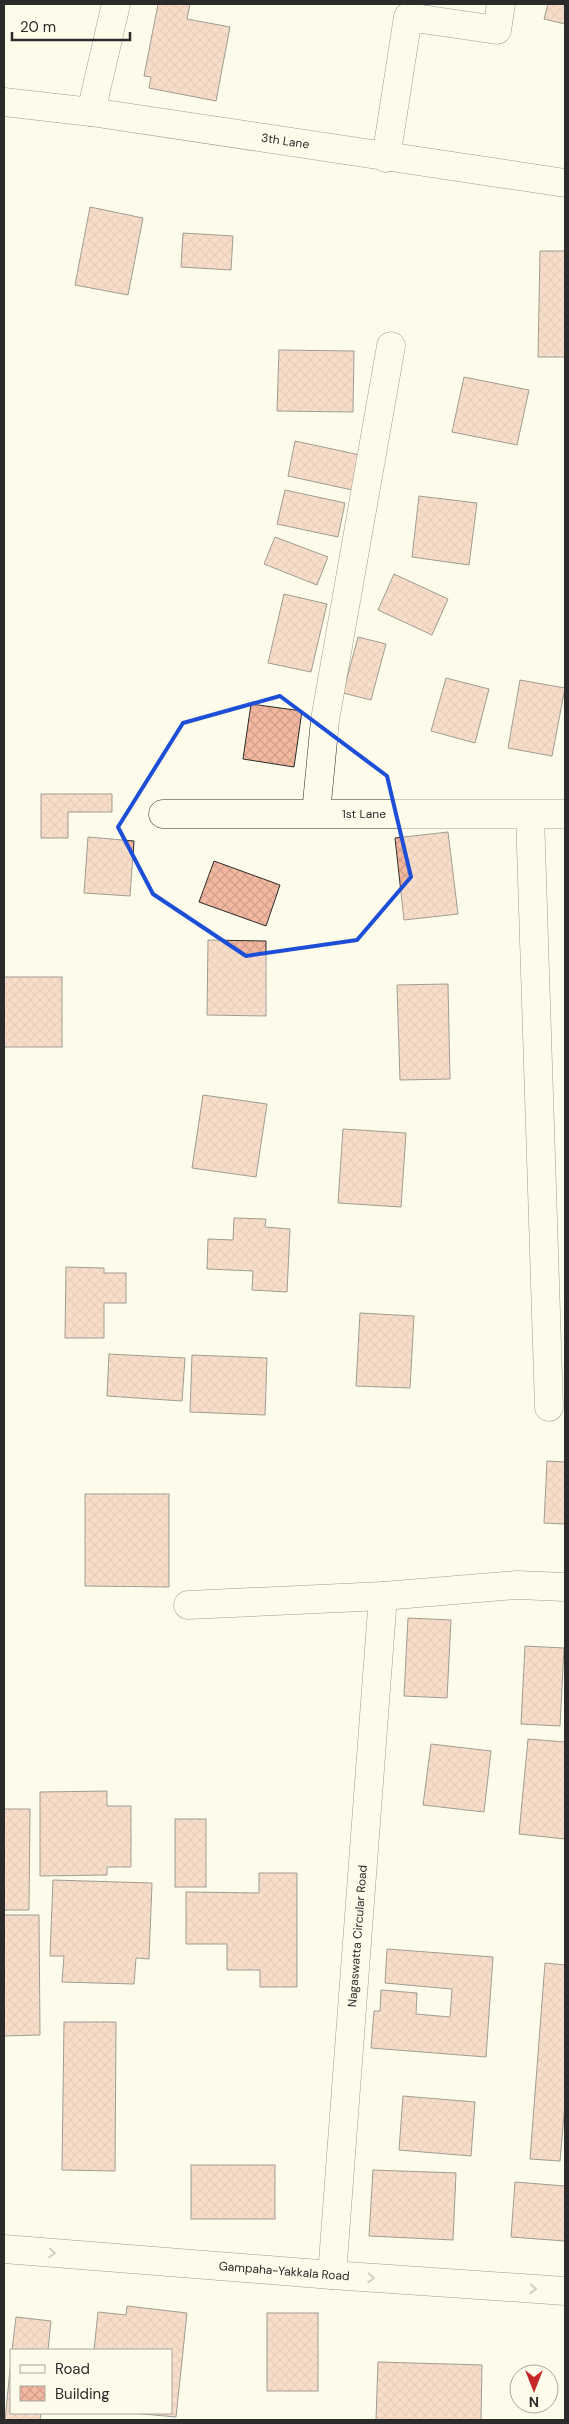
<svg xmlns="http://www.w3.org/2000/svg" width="569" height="2424" viewBox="0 0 569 2424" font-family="'DM Sans',sans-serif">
<defs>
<pattern id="building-cross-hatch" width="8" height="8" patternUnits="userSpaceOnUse" patternTransform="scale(1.25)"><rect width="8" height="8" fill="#f2b8a0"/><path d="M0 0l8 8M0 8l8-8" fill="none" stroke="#d09e8a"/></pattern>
</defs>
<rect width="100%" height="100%" fill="#fdfbea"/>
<g fill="url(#building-cross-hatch)" stroke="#2b2b2b">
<polygon points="158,4 190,4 187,19 230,27 216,101 149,88 151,77 144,76"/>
<polygon points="548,4 565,4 565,24 544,19"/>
<polygon points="90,207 143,218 128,295 75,285"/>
<polygon points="183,233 233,236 231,270 181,267"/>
<polygon points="540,251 565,251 565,357 538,357"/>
<polygon points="279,350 354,351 353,412 277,411"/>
<polygon points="464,377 529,390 517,445 452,432"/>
<polygon points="295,441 360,455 352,490 288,476"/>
<polygon points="285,490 345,503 338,537 277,524"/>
<polygon points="419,496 477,503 469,565 412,557"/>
<polygon points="275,537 328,557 317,585 264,564"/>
<polygon points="394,574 448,599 432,635 378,610"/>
<polygon points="284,594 327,604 311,672 268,663"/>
<polygon points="358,637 386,644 371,700 343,693"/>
<polygon points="446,678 489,689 475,743 431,731"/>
<polygon points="520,680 565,688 552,756 508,748"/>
<polygon points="251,704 302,711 294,767 243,759"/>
<polygon points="41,794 112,794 112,812 68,812 68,838 41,838"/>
<polygon points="448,832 458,914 404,920 395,838"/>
<polygon points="88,837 134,841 130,896 84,893"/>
<polygon points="214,861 280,885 266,926 199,902"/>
<polygon points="208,940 266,941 266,1016 207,1015"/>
<rect x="4" y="977" width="58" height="70"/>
<polygon points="448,984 450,1079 400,1080 397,985"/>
<polygon points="203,1095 267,1104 256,1177 192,1168"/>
<polygon points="343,1129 406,1133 401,1207 338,1203"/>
<polygon points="234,1218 266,1219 265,1227 290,1229 287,1292 252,1290 253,1271 207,1269 208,1239 233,1240"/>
<polygon points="66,1267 104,1268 104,1273 126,1273 126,1303 104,1303 104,1338 65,1338"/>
<polygon points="360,1313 414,1316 410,1388 356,1386"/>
<polygon points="109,1354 185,1358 182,1401 107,1396"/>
<polygon points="192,1355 267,1358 265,1415 190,1412"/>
<polygon points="547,1461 565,1462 565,1524 544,1523"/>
<polygon points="85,1494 169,1494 169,1587 85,1586"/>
<polygon points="408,1618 451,1620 447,1698 404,1696"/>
<polygon points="525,1646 564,1648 560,1726 521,1724"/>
<polygon points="528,1739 565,1742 565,1839 519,1834"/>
<polygon points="431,1744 491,1751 484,1812 423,1805"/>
<polygon points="107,1791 107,1806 131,1806 131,1867 107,1867 107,1875 40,1876 40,1792"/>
<polygon points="4,1809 30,1809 29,1910 4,1910"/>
<rect x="175" y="1819" width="31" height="68"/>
<polygon points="259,1873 297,1873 297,1987 260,1987 260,1970 227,1970 227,1944 186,1944 186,1892 259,1893"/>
<polygon points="53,1880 152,1883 149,1959 136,1958 134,1984 62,1982 64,1956 50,1956"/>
<polygon points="4,1915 39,1915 40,2035 4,2036"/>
<polygon points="387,1949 493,1957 486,2057 371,2048 374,2011 380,2011 381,1990 417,1993 416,2014 450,2017 452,1989 385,1983"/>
<polygon points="545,1963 565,1965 565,2104 560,2161 530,2159"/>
<polygon points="64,2022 116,2022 115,2171 62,2170"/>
<polygon points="403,2096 475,2102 471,2156 399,2150"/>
<rect x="191" y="2165" width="84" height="54"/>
<polygon points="373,2170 456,2173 453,2240 369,2236"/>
<polygon points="515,2182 565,2186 565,2241 511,2237"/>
<polygon points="127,2306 187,2313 176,2417 132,2413 171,2413 171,2350 94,2350 98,2312 126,2315"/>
<rect x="267" y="2313" width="51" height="78"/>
<polygon points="16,2317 51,2321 48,2350 12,2350"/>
<polygon points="11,2360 11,2413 41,2413 40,2420 5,2420"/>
<polygon points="378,2362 482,2365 481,2420 376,2420"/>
</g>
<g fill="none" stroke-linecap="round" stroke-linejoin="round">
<defs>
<g id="minor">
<path id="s1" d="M4,102L91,112L565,183"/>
<polyline points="91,112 116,4"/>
<polyline points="386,158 408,17 497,30 501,4"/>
<polyline points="316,813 325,720 391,346"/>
<path id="s2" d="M163,814H565"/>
<polyline points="530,815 549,1407"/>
<polyline points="188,1605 383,1596 517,1585 565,1587"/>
<path id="s3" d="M332,2275L383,1596"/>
</g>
<g id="trunk">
<path id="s4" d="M4,2249L332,2275L565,2291"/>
</g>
</defs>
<use href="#minor" stroke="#2b2b2b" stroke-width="29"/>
<use href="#trunk" stroke="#2b2b2b" stroke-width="29"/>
<use href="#minor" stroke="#fdfbea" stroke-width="28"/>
<use href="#trunk" stroke="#fdfbea" stroke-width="28"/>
</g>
<defs><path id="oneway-chevron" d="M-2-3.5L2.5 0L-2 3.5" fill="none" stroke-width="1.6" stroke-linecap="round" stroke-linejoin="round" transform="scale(1.25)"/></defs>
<g stroke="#9e9d94">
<use href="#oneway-chevron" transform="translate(52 2253) rotate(5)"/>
<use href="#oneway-chevron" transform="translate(371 2278) rotate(4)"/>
<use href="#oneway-chevron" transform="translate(533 2289) rotate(4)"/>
</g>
<path d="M0 0H569V2424H0ZM280,696L387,776L411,877L357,940L246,956L153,894L118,827L183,723Z" fill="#fdfbea" fill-opacity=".55" fill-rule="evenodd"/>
<path fill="none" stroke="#1d4ed8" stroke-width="4" stroke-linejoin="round" d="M280,696L387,776L411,877L357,940L246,956L153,894L118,827L183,723Z"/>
<g text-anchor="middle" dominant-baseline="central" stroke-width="4" stroke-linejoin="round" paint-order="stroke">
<g font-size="12" fill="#2b2b2b" stroke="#fdfbea">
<text stroke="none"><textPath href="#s1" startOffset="284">3th Lane</textPath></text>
<text stroke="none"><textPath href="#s2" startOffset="201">1st Lane</textPath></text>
<text stroke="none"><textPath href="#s3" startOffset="340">Nagaswatta Circular Road</textPath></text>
<text stroke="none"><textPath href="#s4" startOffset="281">Gampaha-Yakkala Road</textPath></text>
</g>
</g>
<rect width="569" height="2424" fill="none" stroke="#2b2b2b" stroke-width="10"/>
<rect x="10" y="2349" width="162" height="65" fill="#fdfbea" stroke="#a9a89e"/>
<rect x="20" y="2365" width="25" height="8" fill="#fdfbea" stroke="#a9a89e"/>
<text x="55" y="2374" font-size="15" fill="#2b2b2b">Road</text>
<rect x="20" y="2386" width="25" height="15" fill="url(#building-cross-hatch)" stroke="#a9a89e"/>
<text x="55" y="2399" font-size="15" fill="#2b2b2b">Building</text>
<g transform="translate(534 2389) rotate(180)"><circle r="24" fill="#fdfbea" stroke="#a9a89e"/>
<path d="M0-4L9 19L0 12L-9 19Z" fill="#c62828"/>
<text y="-8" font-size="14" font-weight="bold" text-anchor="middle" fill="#2b2b2b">N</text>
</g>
<path d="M12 32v8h118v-8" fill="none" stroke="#2b2b2b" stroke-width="2.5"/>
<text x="20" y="32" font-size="15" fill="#2b2b2b" stroke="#fdfbea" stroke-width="4" paint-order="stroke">20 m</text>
</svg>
